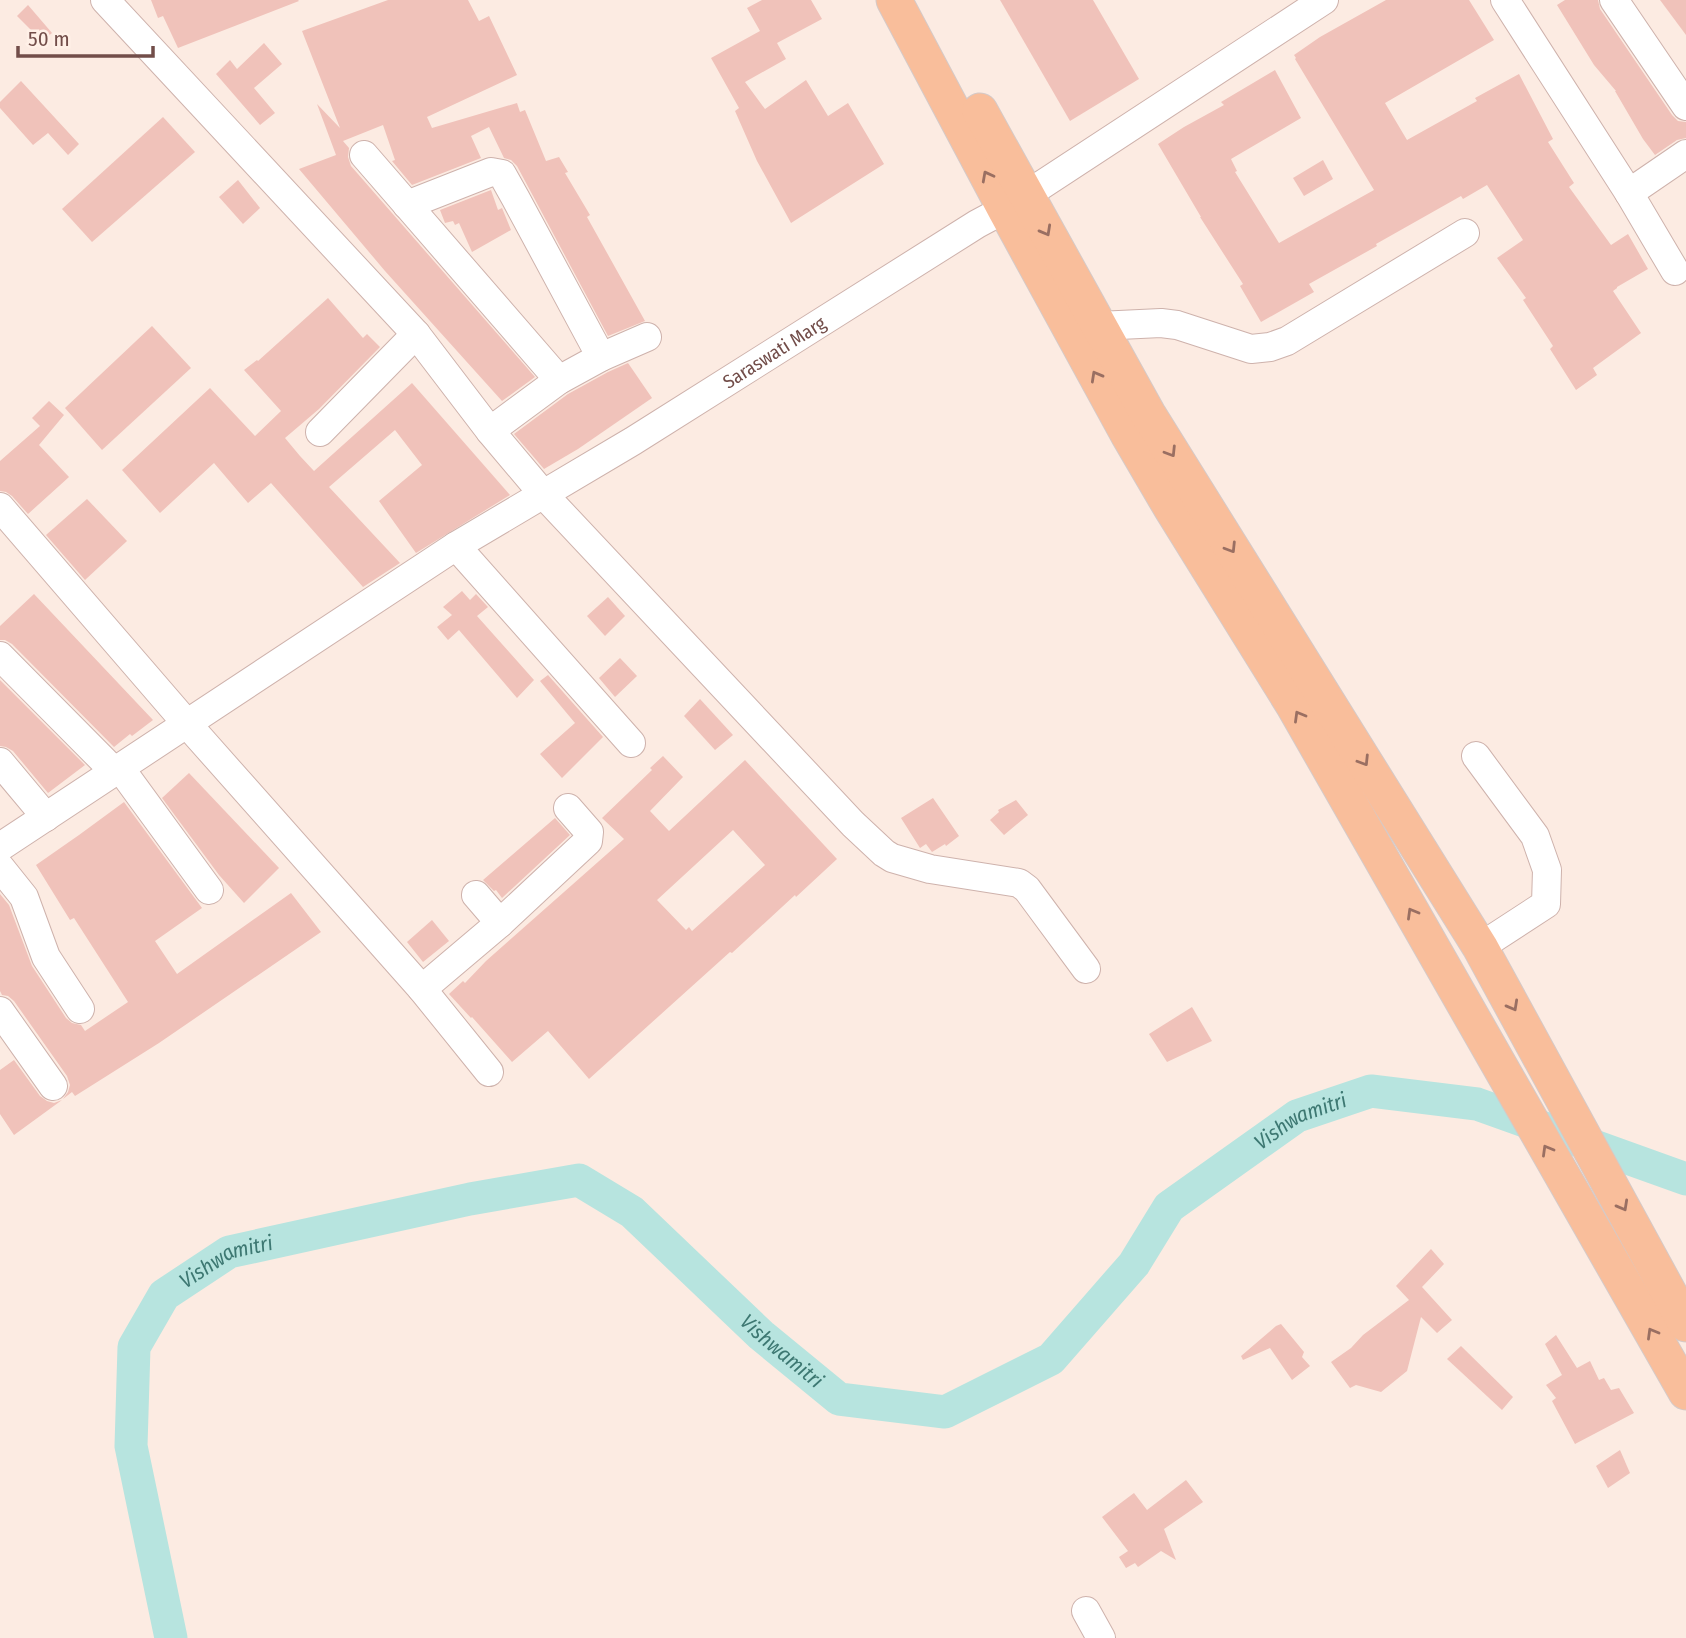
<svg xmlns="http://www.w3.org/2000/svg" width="1686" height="1638" viewBox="0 0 1686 1638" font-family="'Fira Sans Condensed',sans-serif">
<rect width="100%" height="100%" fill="#fcebe2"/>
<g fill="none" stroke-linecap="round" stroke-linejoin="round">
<path stroke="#b7e4df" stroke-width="33" id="s1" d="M171,1638L131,1446L134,1347L164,1295L229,1252L470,1199L579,1180L632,1212L761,1335L839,1399L945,1412L1051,1359L1134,1264L1169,1207L1297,1116L1371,1091L1477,1104L1686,1179"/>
</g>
<g fill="#f0c2ba" fill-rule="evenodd">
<polygon points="151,0 298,0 299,1 178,48 163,16 158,18"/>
<polygon points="388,0 468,0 479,21 489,16 517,75 427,117 432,128 517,103 520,112 525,110 546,161 559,157 568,172 565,173 590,215 587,217 645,321 608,336 517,166 511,160 504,158 489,127 471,136 481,158 412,185 392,161 395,160 383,125 343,141 349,148 348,157 351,166 535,377 502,401 385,271 299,169 336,155 317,104 340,128 302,31"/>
<polygon points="762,0 811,0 822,19 777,43 786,59 745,82 765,109 806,80 828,116 848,103 884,164 791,223 757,161 735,111 739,108 711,58 760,31 747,8"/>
<polygon points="1000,0 1093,0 1139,79 1070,121"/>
<polygon points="1386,0 1469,0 1494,40 1385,103 1407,140 1477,101 1475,98 1519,74 1553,139 1548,142 1574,183 1569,187 1611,245 1628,234 1648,269 1617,287 1617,288 1613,291 1641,333 1593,368 1597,375 1576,390 1550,349 1553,346 1523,300 1526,298 1497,258 1523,240 1487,185 1463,199 1461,196 1376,244 1377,246 1309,284 1314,292 1261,322 1240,286 1243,284 1200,217 1201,217 1158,144 1184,127 1224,105 1221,102 1275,70 1301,118 1231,159 1237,171 1235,172 1279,243 1374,190 1295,59 1296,58 1294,55 1320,37"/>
<polygon points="1565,0 1598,0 1600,9 1672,115 1678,121 1686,122 1686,138 1677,140 1655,155 1643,139 1615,91 1616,91 1594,65 1557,5"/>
<polygon points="1660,0 1686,0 1686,35"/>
<polygon points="28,5 52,33 42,41 17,16"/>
<polygon points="264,43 282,64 254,88 275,113 260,125 216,74 230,60 237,69"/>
<polygon points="21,81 79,144 68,155 48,133 33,145 0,108 0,102"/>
<polygon points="163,117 195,152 92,242 62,209"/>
<polygon points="1323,160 1333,179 1304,196 1293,178"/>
<polygon points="238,180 260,208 243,224 219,197"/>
<polygon points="491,190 498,210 502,208 511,230 472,252 459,223 455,225 453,221 445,223 440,210"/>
<polygon points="328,298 363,338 367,334 380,347 319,409 285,438 300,456 314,471 412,383 510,495 416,553 379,501 422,465 395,430 329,487 400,563 363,587 271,483 248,503 214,463 160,513 122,470 210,388 255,436 281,411 244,370 257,360 258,361"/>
<polygon points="152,326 191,368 102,450 65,408"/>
<polygon points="628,363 652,398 578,449 544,469 514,434 568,394 608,372"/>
<polygon points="49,401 64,415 39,445 69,477 28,514 12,496 6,492 0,491 0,461 40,426 32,418"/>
<polygon points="87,499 127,541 85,580 46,535"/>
<polygon points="462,591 470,600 476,594 488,607 477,616 534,680 517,698 459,630 448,640 437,627 452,615 443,607"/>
<polygon points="34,594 153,720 132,736 130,734 114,747 12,644 5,640 0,640 0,626"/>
<polygon points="608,597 625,616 605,636 587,616"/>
<polygon points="620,658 637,676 615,697 599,678"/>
<polygon points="548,675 603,737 562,778 540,754 575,723 540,681"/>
<polygon points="0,680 85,765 48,793 13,751 6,747 0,746"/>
<polygon points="700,699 733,735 715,750 684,716"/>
<path d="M663,756L683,777L650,811L669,831L745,760L837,859L796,897L795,895L732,953L730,952L589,1079L548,1031L512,1062L472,1017L471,1018L449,994L463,981L465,983L486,961L624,839L602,818L652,770L650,768ZM733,830L765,865L692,931L689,927L686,930L657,900Z"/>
<polygon points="189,773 279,868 244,903 219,875 162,798"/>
<polygon points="933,798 959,836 946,846 945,844 932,852 926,844 920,848 901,818"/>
<polygon points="1016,800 1028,815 1004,835 990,820 999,812 998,810"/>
<polygon points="124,802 202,908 155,941 177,974 291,893 321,932 159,1043 75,1096 72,1092 63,1099 68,1092 70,1085 67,1076 14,1001 8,996 2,995 0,991 0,894 9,905 32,966 66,1018 72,1023 81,1025 85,1031 128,1002 74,918 70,920 36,865 79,835"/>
<polygon points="555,818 570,835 502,898 496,890 494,891 483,880"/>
<polygon points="432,920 449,941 423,962 407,942"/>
<polygon points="1192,1007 1212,1041 1167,1062 1149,1034"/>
<polygon points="14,1060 40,1096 47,1101 54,1103 62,1100 14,1135 0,1114 0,1070"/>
<polygon points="1431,1249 1444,1264 1422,1287 1452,1320 1437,1333 1421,1317 1407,1371 1381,1392 1356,1385 1350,1388 1331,1362 1351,1348 1363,1335 1409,1300 1396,1286"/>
<polygon points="1281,1324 1304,1352 1302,1357 1310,1366 1292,1380 1270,1348 1243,1360 1241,1356 1276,1326"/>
<polygon points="1556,1335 1577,1368 1590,1361 1599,1380 1604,1378 1611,1390 1619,1388 1634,1413 1575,1444 1552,1401 1556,1398 1546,1385 1562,1375 1545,1344"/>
<polygon points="1461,1346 1513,1397 1502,1410 1447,1359"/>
<polygon points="1620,1450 1630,1473 1608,1488 1596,1466"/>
<polygon points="1186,1480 1203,1502 1164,1529 1176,1560 1161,1551 1138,1567 1135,1563 1126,1568 1119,1557 1128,1551 1102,1517 1134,1493 1147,1510"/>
</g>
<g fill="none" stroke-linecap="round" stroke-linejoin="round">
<defs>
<g id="minor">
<polyline points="105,0 416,334 490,431 544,495 853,824 884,853 892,858 930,869 1019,883 1027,889 1086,969"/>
<polyline points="1505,0 1629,193 1675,271"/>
<polyline points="1614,0 1686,106"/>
<polyline points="364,155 559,380"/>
<polyline points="1629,193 1686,154"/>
<polyline points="407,205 491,172 502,174 516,199 601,357"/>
<polyline points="1098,326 1161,323 1177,325 1251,349 1270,347 1287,341 1465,233"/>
<polyline points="490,431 559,380 601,357 647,337"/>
<polyline points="320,432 416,334"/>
<polyline points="0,507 188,725 422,989 489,1072"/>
<polyline points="456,546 631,743"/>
<polyline points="0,656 115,772"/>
<polyline points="1476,756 1535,836 1547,870 1546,904 1480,947"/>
<polyline points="0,762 46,817"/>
<polyline points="120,768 209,890"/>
<path id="s2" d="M0,847L456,546L633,441L977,224L1005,209L1324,0"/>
<polyline points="0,867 24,897 46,957 80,1009"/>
<polyline points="476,895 500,923"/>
<polyline points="422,989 500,923 588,841 589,832 568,808"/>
<polyline points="0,1011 53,1086"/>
<polyline points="1086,1611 1101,1638"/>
</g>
<g id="major">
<polyline points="894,0 1005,209 1129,436 1170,506 1294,706 1686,1392"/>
<polyline points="980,111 1148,414 1480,947 1686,1324"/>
</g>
</defs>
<use href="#minor" stroke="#ceb2ac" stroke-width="30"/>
<use href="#major" stroke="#d5cac8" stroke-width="37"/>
<use href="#minor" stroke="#fff" stroke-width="28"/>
<use href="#major" stroke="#f9be9b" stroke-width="35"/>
</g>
<defs><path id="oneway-chevron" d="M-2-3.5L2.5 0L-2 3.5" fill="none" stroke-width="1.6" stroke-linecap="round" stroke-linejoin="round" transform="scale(1.75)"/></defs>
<g stroke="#9a6f62">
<use href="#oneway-chevron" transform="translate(987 176) rotate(-118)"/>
<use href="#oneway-chevron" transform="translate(1046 231) rotate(61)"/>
<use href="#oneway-chevron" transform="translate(1096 376) rotate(-119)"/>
<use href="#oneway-chevron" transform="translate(1171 452) rotate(58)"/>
<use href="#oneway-chevron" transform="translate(1231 548) rotate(58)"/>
<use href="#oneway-chevron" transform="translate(1299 716) rotate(-120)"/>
<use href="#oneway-chevron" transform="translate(1364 761) rotate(58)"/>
<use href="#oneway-chevron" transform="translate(1412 913) rotate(-120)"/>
<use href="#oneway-chevron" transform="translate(1513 1006) rotate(61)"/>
<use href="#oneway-chevron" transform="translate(1547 1150) rotate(-120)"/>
<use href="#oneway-chevron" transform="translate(1623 1206) rotate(61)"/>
<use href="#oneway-chevron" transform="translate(1652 1333) rotate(-120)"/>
</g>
<g text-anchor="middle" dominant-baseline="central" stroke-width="6" stroke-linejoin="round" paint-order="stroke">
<g font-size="19" fill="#724d49" stroke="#fff0e7">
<text stroke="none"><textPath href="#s2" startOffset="919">Saraswati Marg</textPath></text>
</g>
<g font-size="21" font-style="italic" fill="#3d7872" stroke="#fff0e7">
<text stroke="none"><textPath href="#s1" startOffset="1708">Vishwamitri</textPath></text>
<text stroke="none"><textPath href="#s1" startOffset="427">Vishwamitri</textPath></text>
<text stroke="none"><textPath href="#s1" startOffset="1057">Vishwamitri</textPath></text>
</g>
</g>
<path d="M18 46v10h135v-10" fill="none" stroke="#724d49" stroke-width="3.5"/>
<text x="28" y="46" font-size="21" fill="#724d49" stroke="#fff0e7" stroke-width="5" paint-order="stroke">50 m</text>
</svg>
